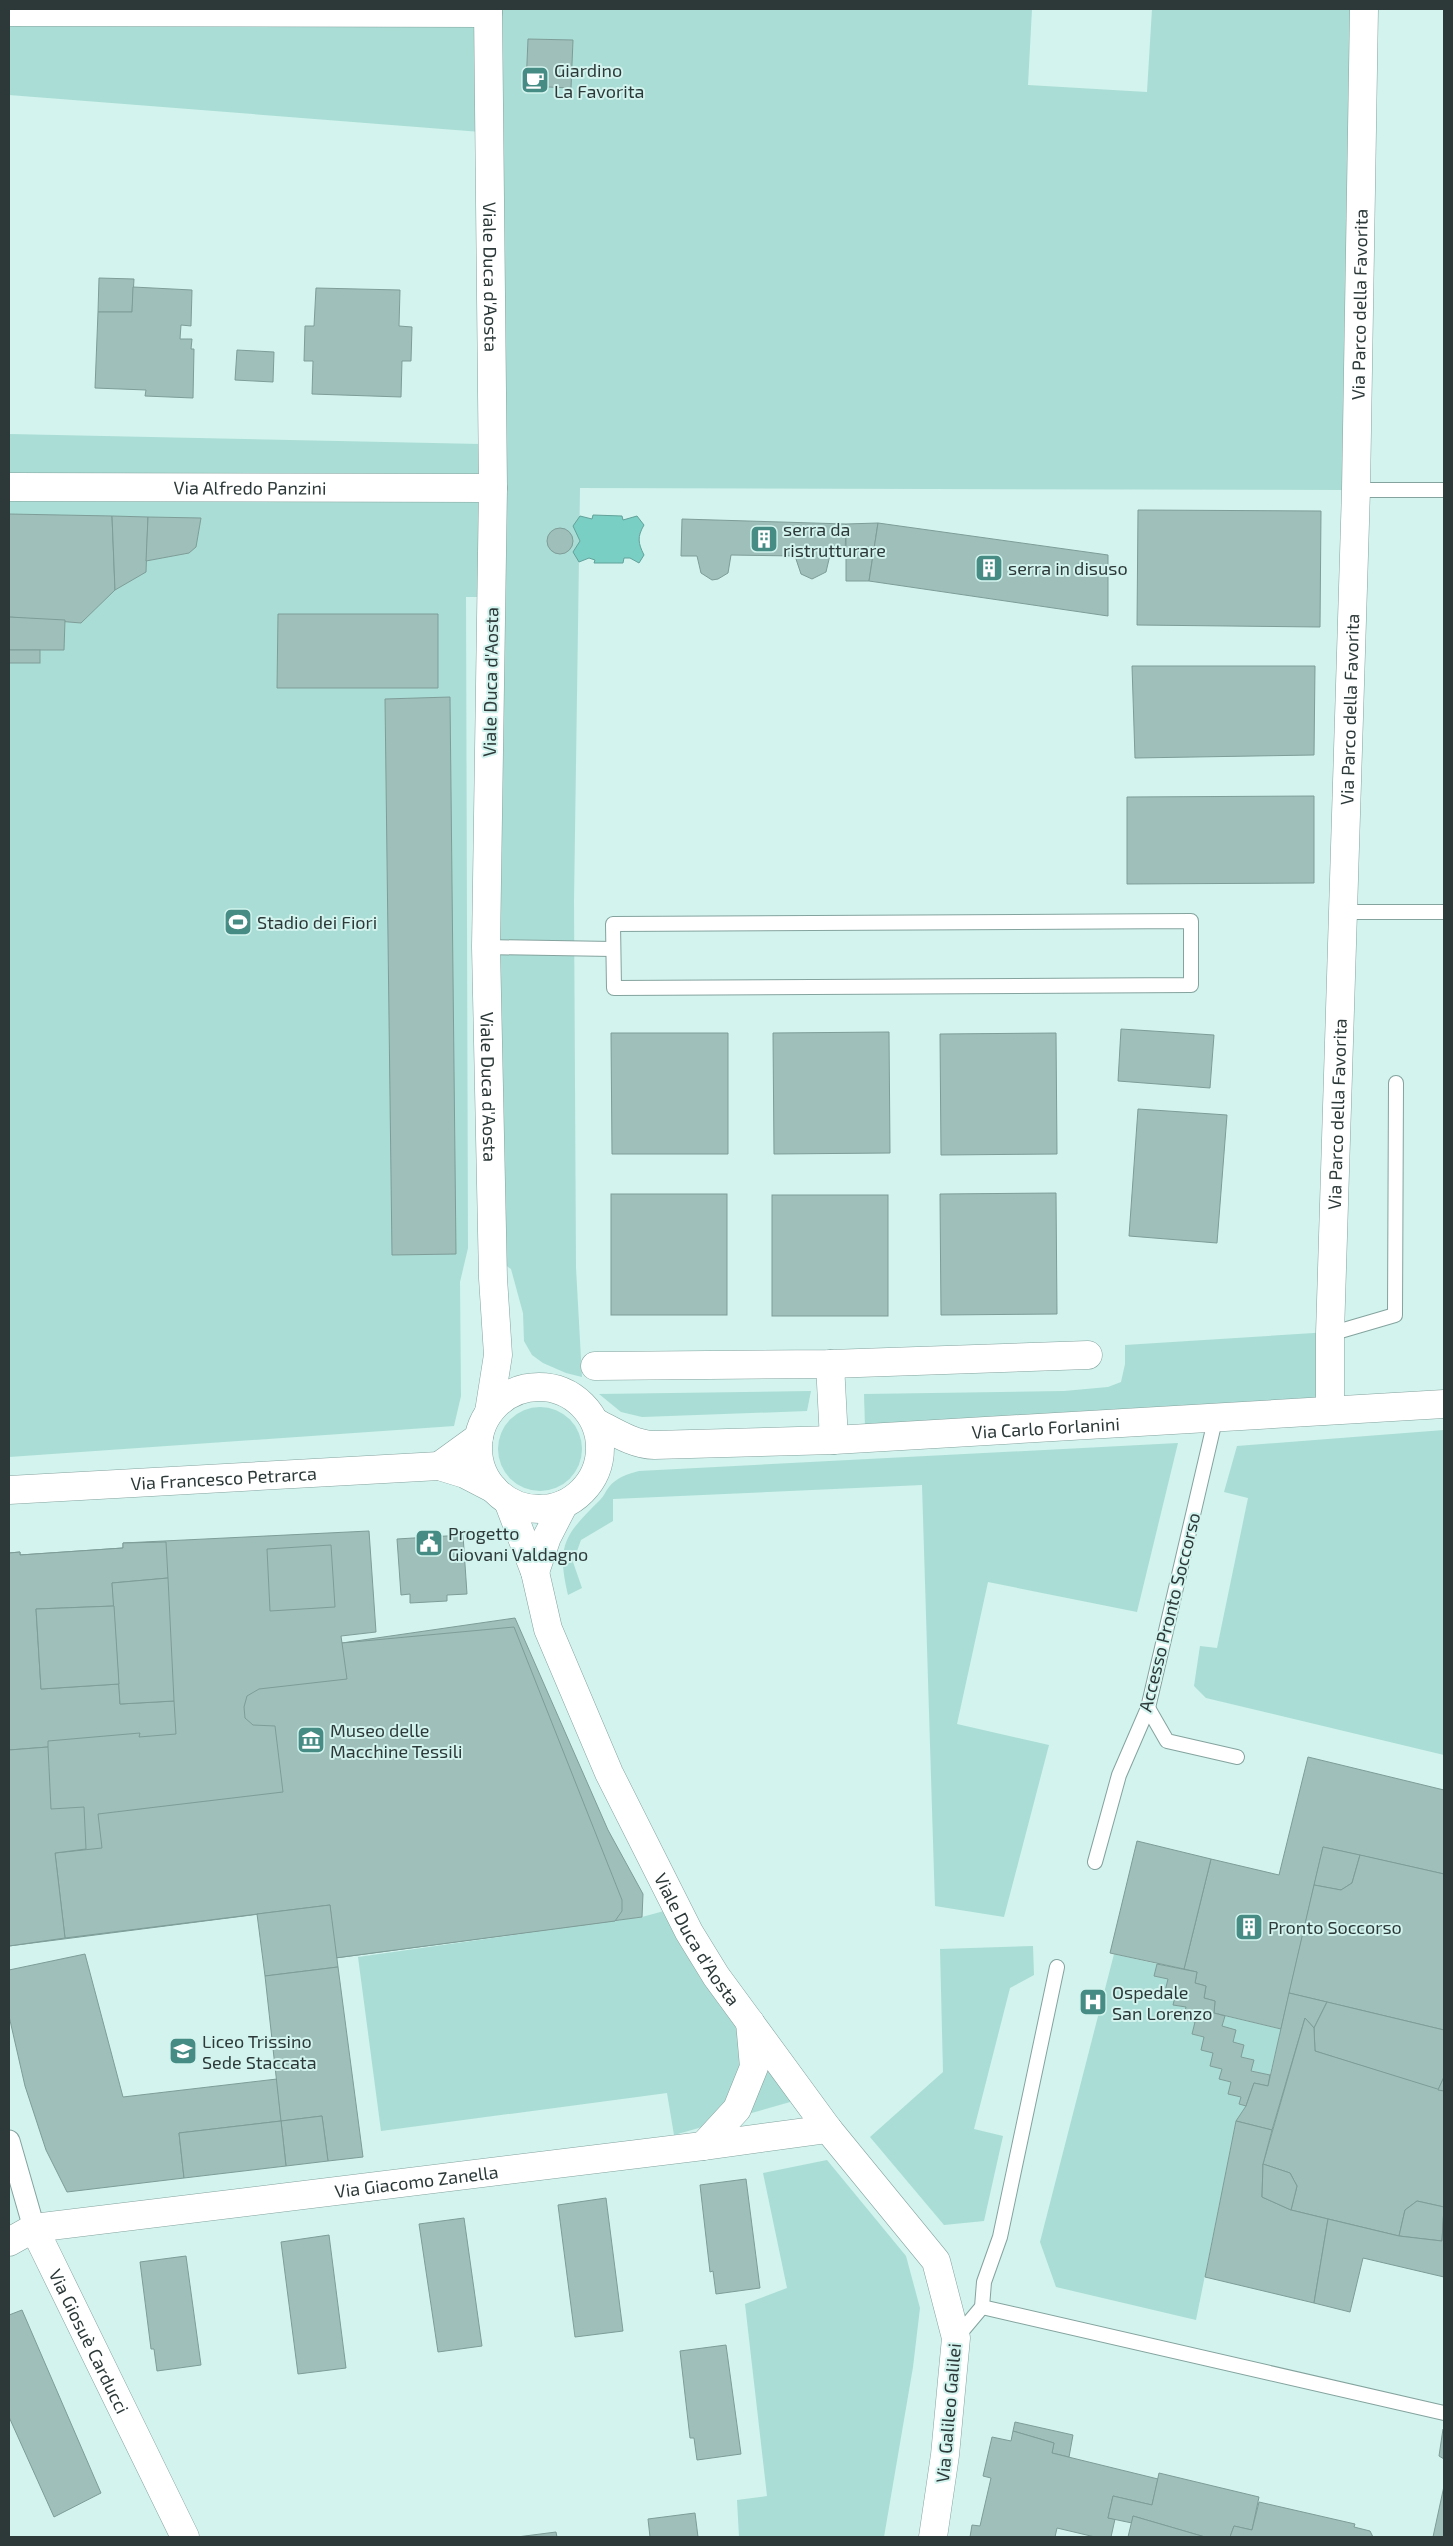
<svg xmlns="http://www.w3.org/2000/svg" width="1453" height="2546" viewBox="0 0 1453 2546" font-family="'Exo 2',sans-serif">
<rect width="100%" height="100%" fill="#d2f3ee"/>
<g fill="#aaddd5">
<polygon points="9,9 1032,9 1028,85 1147,92 1152,9 1350,9 1348,490 580,488 574,901 576,1268 582,1377 566,1373 543,1363 532,1355 524,1341 523,1313 511,1269 480,1248 477,597 466,597 468,1248 460,1282 461,1396 454,1426 9,1457 9,434 480,444 481,132 9,95"/>
<polygon points="1330,1332 1328,1404 865,1427 864,1394 1064,1391 1108,1387 1121,1382 1125,1364 1125,1345"/>
<polygon points="811,1391 807,1411 642,1417 621,1412 599,1394"/>
<circle cx="540" cy="1449" r="42"/>
<polygon points="1444,1430 1444,1755 1206,1698 1194,1686 1200,1646 1217,1648 1248,1498 1224,1492 1237,1446"/>
<path d="M1178,1443L1137,1612L988,1582L957,1724L1049,1745L1004,1917L935,1906L922,1485L613,1499V1521L581,1540L573,1562L582,1588L568,1595C556,1544 565,1535 600,1500C604,1496 605,1492 609,1487C616,1478 627,1474 639,1471Z"/>
<polygon points="686,1905 797,2100 674,2135 667,2093 381,2131 358,1957 642,1917"/>
<polygon points="1033,1946 1034,1975 1010,1988 974,2129 1003,2136 984,2221 944,2225 870,2137 943,2072 940,1949"/>
<polygon points="1114,1954 1157,1964 1155,1976 1168,1979 1165,1990 1176,1993 1174,2004 1186,2007 1183,2019 1195,2022 1192,2034 1204,2037 1213,2053 1210,2066 1222,2069 1220,2079 1231,2082 1241,2097 1239,2104 1246,2106 1236,2121 1196,2320 1056,2287 1040,2242"/>
<polygon points="1225,2016 1281,2029 1270,2075 1251,2071 1254,2060 1241,2057 1222,2026"/>
<polygon points="827,2160 906,2256 920,2308 913,2367 884,2537 739,2537 737,2500 767,2496 745,2304 787,2288 763,2173"/>
</g>
<path fill="#79cfc4" stroke="#62a29a" d="M593,515L622,516L623,520L637,516L644,525C637,537 638,543 644,555L639,563L630,558H624L623,563H594L595,560L589,558L579,562L573,552L580,541L573,526L580,516L592,519Z"/>
<g fill="#9fbfba" stroke="#7e9d99">
<polygon points="528,39 573,40 571,88 526,86"/>
<polygon points="99,278 134,279 132,312 98,312"/>
<polygon points="133,287 192,290 191,326 181,325 180,339 192,339 191,349 194,349 193,398 145,396 146,390 95,388 98,312 132,312"/>
<polygon points="316,288 400,290 399,326 412,327 411,361 402,361 401,397 312,394 313,361 304,361 305,326 314,326"/>
<polygon points="237,350 274,352 273,382 235,380"/>
<polygon points="1138,510 1321,511 1320,627 1137,625"/>
<polygon points="9,514 112,516 115,590 81,623 9,617"/>
<polygon points="112,516 148,517 146,572 115,590"/>
<polygon points="148,517 201,518 196,547 189,553 146,561"/>
<polygon points="682,519 846,524 845,556 830,555 826,572 812,579 801,574 795,556 731,555 728,573 718,579 712,580 701,573 697,556 681,556"/>
<polygon points="878,523 869,581 846,581 846,524"/>
<polygon points="878,523 1108,555 1108,616 869,581"/>
<circle cx="560" cy="541" r="13"/>
<polygon points="278,614 438,614 438,688 277,688"/>
<polygon points="9,617 65,620 64,650 9,650"/>
<rect x="9" y="650" width="31" height="13"/>
<polygon points="1132,666 1315,666 1314,755 1135,758"/>
<polygon points="450,697 456,1254 392,1255 385,699"/>
<polygon points="1314,796 1314,883 1127,884 1127,797"/>
<polygon points="1121,1029 1214,1035 1210,1088 1118,1081"/>
<polygon points="889,1032 890,1153 774,1154 773,1033"/>
<polygon points="611,1033 728,1033 728,1154 612,1154"/>
<polygon points="1056,1033 1057,1154 941,1155 940,1034"/>
<polygon points="1138,1109 1227,1115 1217,1243 1129,1236"/>
<polygon points="1056,1193 1057,1314 941,1315 940,1194"/>
<rect x="611" y="1194" width="116" height="121"/>
<rect x="772" y="1195" width="116" height="121"/>
<polygon points="369,1531 376,1632 341,1636 342,1643 515,1618 608,1830 643,1894 642,1917 335,1958 330,1905 9,1946 9,1553 20,1552 20,1555 123,1548 123,1543"/>
<polygon points="463,1535 467,1594 447,1595 447,1601 410,1603 410,1594 401,1595 397,1539"/>
<polygon points="166,1542 168,1578 112,1583 114,1606 36,1609 41,1689 119,1684 120,1704 174,1701 176,1734 139,1737 140,1733 48,1741 48,1747 9,1750 9,1553 20,1552 20,1555 123,1548 123,1543"/>
<polygon points="331,1545 335,1607 270,1611 267,1549"/>
<polygon points="168,1578 174,1701 120,1704 112,1583"/>
<polygon points="114,1606 119,1684 41,1689 36,1609"/>
<polygon points="514,1627 622,1900 622,1911 615,1921 335,1958 330,1905 65,1938 55,1853 102,1848 98,1814 283,1792 275,1726 253,1725 245,1718 244,1707 247,1696 259,1689 347,1679 342,1643"/>
<polygon points="48,1747 51,1809 84,1807 86,1849 55,1853 65,1938 9,1946 9,1750"/>
<polygon points="1308,1757 1444,1790 1444,1874 1323,1847 1281,2029 1214,2013 1215,2001 1204,1998 1206,1986 1195,1983 1197,1972 1184,1969 1211,1859 1279,1875"/>
<polygon points="1137,1841 1211,1859 1184,1969 1110,1953"/>
<polygon points="1323,1847 1360,1855 1352,1883 1341,1890 1314,1885"/>
<polygon points="1360,1855 1444,1874 1444,2030 1289,1993 1314,1885 1341,1890 1352,1883"/>
<polygon points="330,1905 338,1967 265,1976 257,1914"/>
<polygon points="85,1954 123,2097 277,2079 281,2121 179,2133 184,2178 67,2192 46,2150 25,2086 9,2016 9,1970"/>
<polygon points="1157,1964 1197,1972 1195,1983 1206,1986 1204,1998 1215,2001 1214,2013 1225,2016 1222,2026 1236,2030 1233,2042 1244,2045 1241,2057 1254,2060 1251,2071 1270,2075 1268,2086 1254,2083 1246,2106 1239,2104 1241,2097 1228,2094 1231,2082 1219,2079 1222,2069 1210,2066 1213,2053 1201,2050 1204,2037 1192,2034 1195,2022 1183,2019 1186,2007 1173,2005 1176,1993 1165,1991 1168,1979 1154,1976"/>
<polygon points="338,1967 363,2157 328,2161 322,2116 281,2121 265,1976"/>
<polygon points="1289,1993 1327,2002 1314,2028 1305,2018 1272,2130 1236,2121 1246,2106 1254,2083 1268,2086"/>
<polygon points="1327,2002 1444,2030 1444,2077 1438,2090 1315,2051 1314,2028"/>
<polygon points="1305,2018 1314,2028 1315,2051 1444,2091 1444,2207 1417,2201 1405,2210 1399,2236 1291,2210 1297,2186 1290,2173 1263,2164"/>
<polygon points="1444,2077 1444,2091 1438,2090"/>
<polygon points="322,2116 328,2161 286,2166 281,2121"/>
<polygon points="281,2121 286,2166 184,2178 179,2133"/>
<polygon points="1236,2121 1272,2130 1263,2164 1262,2197 1291,2210 1328,2219 1314,2303 1205,2277"/>
<polygon points="1263,2164 1290,2173 1297,2186 1291,2210 1262,2197"/>
<polygon points="746,2179 760,2288 716,2294 713,2271 710,2272 700,2185"/>
<polygon points="606,2198 623,2331 575,2337 558,2205"/>
<polygon points="1417,2201 1444,2207 1442,2241 1399,2236 1405,2210"/>
<polygon points="1444,2207 1444,2277 1363,2258 1350,2312 1314,2303 1328,2219 1399,2236 1442,2241"/>
<polygon points="464,2218 482,2346 438,2352 419,2224"/>
<polygon points="329,2235 346,2368 298,2374 281,2242"/>
<polygon points="186,2256 201,2365 157,2371 154,2349 151,2349 140,2262"/>
<polygon points="22,2310 101,2493 54,2517 9,2417 9,2315"/>
<polygon points="726,2345 741,2454 697,2460 694,2438 690,2438 680,2351"/>
<polygon points="1015,2422 1073,2435 1069,2457 1052,2453 1054,2443 1013,2431"/>
<polygon points="1443,2429 1444,2430 1444,2459 1439,2456"/>
<polygon points="1013,2431 1054,2443 1052,2453 1158,2479 1152,2505 1113,2496 1108,2518 1115,2519 1111,2537 1095,2537 1057,2528 1055,2537 970,2537 972,2525 980,2526 991,2478 983,2476 992,2437 1011,2441"/>
<polygon points="1159,2473 1259,2497 1252,2530 1234,2526 1230,2537 1205,2537 1133,2516 1132,2523 1108,2518 1113,2496 1152,2505"/>
<polygon points="1444,2486 1444,2537 1433,2537"/>
<polygon points="1259,2502 1355,2524 1354,2527 1370,2531 1373,2537 1230,2537 1234,2526 1252,2530"/>
<polygon points="695,2513 698,2537 650,2537 648,2519"/>
<polygon points="1133,2516 1205,2537 1128,2537"/>
<polygon points="556,2532 557,2537 517,2537"/>
</g>
<g fill="none" stroke-linecap="round" stroke-linejoin="round">
<defs>
<g id="service">
<polyline points="1356,490 1444,490"/>
<polyline points="1344,912 1444,912"/>
<polygon points="1191,921 1191,985 614,988 613,924"/>
<polyline points="486,947 613,949"/>
<polyline points="1330,1334 1395,1315 1396,1083"/>
<polyline points="1148,1708 1167,1741 1237,1757"/>
<polyline points="1095,1862 1119,1775 1148,1708 1216,1416"/>
<polyline points="982,2307 1444,2413"/>
<polyline points="956,2338 982,2307 984,2282 1000,2237 1057,1967"/>
</g>
<polyline id="pedestrian" points="9,2141 34,2228"/>
<g id="minor">
<path id="s1" d="M9,487L493,488"/>
<polyline points="830,1364 834,1440"/>
<polyline points="595,1366 830,1364 1088,1355"/>
<path id="s2" d="M1330,1410V1334L1356,490L1364,9"/>
<polyline points="439,1466 479,1437"/>
<path id="s3" d="M9,1490L439,1466L465,1474L494,1489"/>
<polyline points="703,2146 737,2109 754,2067 750,2022"/>
<path id="s4" d="M34,2228L185,2537"/>
<path id="s5" d="M9,2242L34,2228L703,2146L828,2129"/>
</g>
<g id="tertiary">
<path id="s6" d="M488,9L493,488L486,947L493,1278L498,1355L489,1412"/>
<polyline points="9,12 488,13"/>
<circle cx="539" cy="1448" r="61"/>
<path id="s7" d="M595,1422C613,1431 634,1445 654,1445L834,1440L1444,1404"/>
<path id="s8" d="M508,1501L535,1572L548,1629L609,1773L689,1932L716,1976L828,2129L936,2261L956,2338L945,2455L933,2537"/>
<polyline points="535,1572 547,1537 564,1504"/>
</g>
</defs>
<use href="#service" stroke="#84a39e" stroke-width="16"/>
<use href="#pedestrian" stroke="#84a39e" stroke-width="23"/>
<use href="#minor" stroke="#84a39e" stroke-width="29"/>
<use href="#tertiary" stroke="#84a39e" stroke-width="29"/>
<use href="#service" stroke="#fff" stroke-width="14"/>
<use href="#pedestrian" stroke="#fff" stroke-width="21"/>
<use href="#minor" stroke="#fff" stroke-width="28"/>
<use href="#tertiary" stroke="#fff" stroke-width="28"/>
</g>
<defs>
<symbol id="cafe-square" viewBox="-11 -11 22 22"><rect x="-9" y="-9" width="18" height="18" rx="4" fill="#468c84" stroke="#d2f3ee"/><path d="M-5.5-4.5H6V0H3Q3 3.5 0 3.5H-2.5Q-5.5 3.5-5.5 0ZM3-3.2v2h1.7v-2ZM-6 4.5H4V6H-6Z" fill="#fff"/></symbol>
<symbol id="building-square" viewBox="-11 -11 22 22"><rect x="-9" y="-9" width="18" height="18" rx="4" fill="#468c84" stroke="#d2f3ee"/><path d="M-4-6H4V6H1V3H-1V6H-4ZM-2.5-4.3h1.7v1.8h-1.7ZM.8-4.3h1.7v1.8H.8ZM-2.5-1h1.7V.8h-1.7ZM.8-1h1.7V.8H.8Z" fill="#fff"/></symbol>
<symbol id="stadium-square" viewBox="-11 -11 22 22"><rect x="-9" y="-9" width="18" height="18" rx="4" fill="#468c84" stroke="#d2f3ee"/><path d="M0-5a6.5 5 0 1 0 0 10a6.5 5 0 1 0 0-10ZM-3.5-1.8h7v3.6h-7Z" fill="#fff"/></symbol>
<symbol id="civic-square" viewBox="-11 -11 22 22"><rect x="-9" y="-9" width="18" height="18" rx="4" fill="#468c84" stroke="#d2f3ee"/><path d="M-.6-6.5H3V-4.5H.6V-3L4-1V1h2V6H-6V1h2V-1L-.6-3ZM-1.2 2.5V6h2.4V2.5Z" fill="#fff"/></symbol>
<symbol id="museum-square" viewBox="-11 -11 22 22"><rect x="-9" y="-9" width="18" height="18" rx="4" fill="#468c84" stroke="#d2f3ee"/><path d="M0-6L6-3V-2H-6V-3ZM-5-1h2V3h-2ZM-1-1h2V3h-2ZM3-1h2V3H3ZM-6 4H6V6H-6Z" fill="#fff"/></symbol>
<symbol id="hospital-square" viewBox="-11 -11 22 22"><rect x="-9" y="-9" width="18" height="18" rx="4" fill="#468c84" stroke="#d2f3ee"/><path d="M-5-5h3v3.5h4V-5h3V5h-3V1.5h-4V5h-3Z" fill="#fff"/></symbol>
<symbol id="school-square" viewBox="-11 -11 22 22"><rect x="-9" y="-9" width="18" height="18" rx="4" fill="#468c84" stroke="#d2f3ee"/><path d="M0-5L7-2L0 1L-7-2ZM-4 1L0 2.5L4 1V4Q0 6-4 4Z" fill="#fff"/></symbol>
</defs>
<g fill-rule="evenodd">
<use href="#cafe-square" x="519" y="64" width="32" height="32"/>
<use href="#building-square" x="748" y="523" width="32" height="32"/>
<use href="#building-square" x="973" y="552" width="32" height="32"/>
<use href="#stadium-square" x="222" y="906" width="32" height="32"/>
<use href="#civic-square" x="413" y="1527" width="32" height="32"/>
<use href="#museum-square" x="295" y="1724" width="32" height="32"/>
<use href="#building-square" x="1233" y="1911" width="32" height="32"/>
<use href="#hospital-square" x="1077" y="1986" width="32" height="32"/>
<use href="#school-square" x="167" y="2035" width="32" height="32"/>
</g>
<g text-anchor="middle" dominant-baseline="central" stroke-width="4" stroke-linejoin="round" paint-order="stroke">
<g font-size="18" fill="#2c3938" stroke="#d2f3ee" text-anchor="start">
<text x="554" y="70">Giardino<tspan x="554" dy="21">La Favorita</tspan></text>
<text x="783" y="529">serra da<tspan x="783" dy="21">ristrutturare</tspan></text>
<text x="1008" y="568">serra in disuso</text>
<text x="257" y="922">Stadio dei Fiori</text>
<text x="448" y="1533">Progetto<tspan x="448" dy="21">Giovani Valdagno</tspan></text>
<text x="330" y="1730">Museo delle<tspan x="330" dy="21">Macchine Tessili</tspan></text>
<text x="1268" y="1927">Pronto Soccorso</text>
<text x="1112" y="1992">Ospedale<tspan x="1112" dy="21">San Lorenzo</tspan></text>
<text x="202" y="2041">Liceo Trissino<tspan x="202" dy="21">Sede Staccata</tspan></text>
</g>
<g font-size="18" fill="#2c3938" stroke="#d2f3ee">
<text stroke="none"><textPath href="#s6" startOffset="268">Viale Duca d'Aosta</textPath></text>
<text stroke="none"><textPath href="#s2" startOffset="1106">Via Parco della Favorita</textPath></text>
<text stroke="none"><textPath href="#s1" startOffset="241">Via Alfredo Panzini</textPath></text>
<text transform="translate(490 682) rotate(-89)">Viale Duca d'Aosta</text>
<text stroke="none"><textPath href="#s2" startOffset="701">Via Parco della Favorita</textPath></text>
<text stroke="none"><textPath href="#s6" startOffset="1078">Viale Duca d'Aosta</textPath></text>
<text stroke="none"><textPath href="#s2" startOffset="296">Via Parco della Favorita</textPath></text>
<text stroke="none"><textPath href="#s7" startOffset="456">Via Carlo Forlanini</textPath></text>
<text stroke="none"><textPath href="#s3" startOffset="215">Via Francesco Petrarca</textPath></text>
<text transform="translate(1169 1612) rotate(-76)">Accesso Pronto Soccorso</text>
<text stroke="none"><textPath href="#s8" startOffset="479">Viale Duca d'Aosta</textPath></text>
<text stroke="none"><textPath href="#s5" startOffset="414">Via Giacomo Zanella</textPath></text>
<text stroke="none"><textPath href="#s4" startOffset="126">Via Giosuè Carducci</textPath></text>
<text transform="translate(948 2413) rotate(-85)">Via Galileo Galilei</text>
</g>
</g>
<rect width="1453" height="2546" fill="none" stroke="#2c3938" stroke-width="20"/>
</svg>
